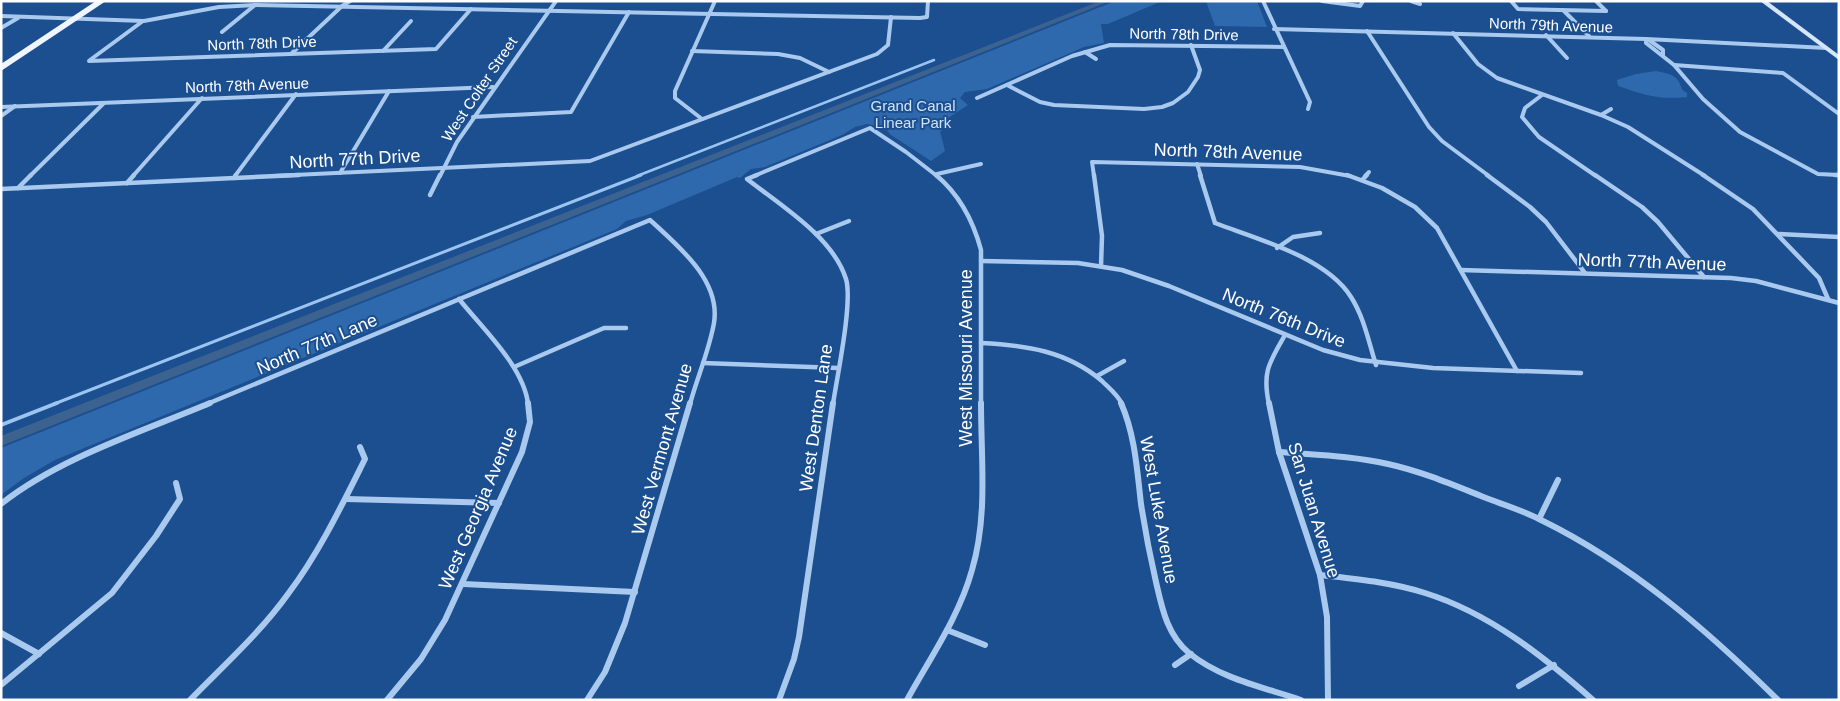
<svg xmlns="http://www.w3.org/2000/svg" width="1840" height="701" viewBox="0 0 1840 701" font-family="Helvetica,sans-serif">
<rect width="100%" height="100%" fill="#1b4f8f"/>
<g fill="#2e69ad">
<polygon points="1115,1 1162,1 1108,24 1101,24 1104,43 1084,47 987,89 965,92 960,98 968,105 942,122 942,131 940,131 945,151 931,161 891,135 884,127 867,124 855,127 842,135 765,167 751,169 740,178 737,177 647,215 626,221 617,229 55,460 24,478 1,495 1,448"/>
<polygon points="1206,1 1257,1 1267,27 1215,26"/>
<path d="M1656,71C1665,73 1675,74 1679,82C1682,88 1681,90 1687,93V97C1658,100 1645,95 1618,86L1617,80L1636,74Z"/>
</g>
<g fill="none" stroke-linecap="round" stroke-linejoin="round">
<polyline stroke="#9cc4f0" stroke-width="2.5" points="637,176 934,60"/>
<polyline stroke="#9cc4f0" stroke-width="3" points="54,404 641,175"/>
<polyline stroke="#9cc4f0" stroke-width="4" points="1,425 57,403"/>
<polygon fill="#3c6290" fill-rule="evenodd" points="1100,1 1110,1 1,446 1,436"/>
<g stroke="#a9c9ee" stroke-width="4">
<polyline points="1263,1 1310,102 1308,109"/>
<polyline points="1322,1 1360,6 1363,1"/>
<polyline points="1411,1 1420,4"/>
<polyline points="1511,1 1518,9 1606,11"/>
<polyline points="1596,1 1606,11"/>
<polyline points="1563,10 1589,36"/>
<polyline points="1,16 144,21 219,7 255,5 920,18 927,17 928,1"/>
<polyline points="1,28 18,18"/>
<polyline points="1274,29 1646,39 1826,48"/>
<polyline points="1367,31 1429,127 1442,141 1489,176"/>
<polyline points="222,32 255,5"/>
<polyline points="1453,33 1478,64 1497,78 1601,115 1628,127 1705,176"/>
<polyline points="1546,35 1567,58"/>
<polyline points="1646,39 1646,43 1674,65 1703,99 1740,132 1818,174 1839,175"/>
<polyline points="1649,40 1663,50 1663,55"/>
<polyline points="383,51 411,21"/>
<polyline points="692,51 778,54 800,58 829,72"/>
<polyline points="1085,52 1096,59"/>
<polyline points="292,53 342,6 350,1"/>
<polyline points="90,60 143,21"/>
<polyline points="89,61 436,49 471,9"/>
<polyline points="1674,65 1783,73 1839,114"/>
<polyline points="1007,85 1040,102 1054,105 1144,109 1162,107 1173,103 1188,92 1198,77 1200,70 1191,45"/>
<polyline points="1542,95 1525,108 1522,117 1539,137 1596,176"/>
<polyline points="977,98 1072,56 1110,45 1284,47"/>
<polyline points="1,107 493,87"/>
<polyline points="1601,115 1611,109"/>
<polyline points="1,116 15,106"/>
<polyline points="473,117 571,112 629,12"/>
<polyline points="702,119 675,98 675,91 715,1"/>
<polyline points="1197,164 1201,176"/>
<polyline points="340,173 389,91"/>
<polyline points="937,174 981,164"/>
<polyline points="30,176 104,103"/>
<polyline points="133,176 202,98"/>
<polyline points="235,176 296,94"/>
<polyline points="273,176 590,161 877,54 888,45 891,17"/>
<polyline points="440,176 457,142 556,1"/>
<polyline points="754,176 870,128 906,152 937,176"/>
<polyline points="1094,176 1092,162 1300,167 1350,176"/>
<polyline points="1365,176 1369,172"/>
</g>
<g stroke="#a9c9ee" stroke-width="4.5">
<path d="M757,175L747,179C780,205 833,237 846,279C853,302 837,377 833,404"/>
<path d="M936,175C960,195 973,220 981,250V404"/>
<polyline points="1094,175 1102,236 1101,266"/>
<path d="M1200,175L1215,223C1257,239 1326,257 1351,297C1364,317 1369,343 1376,365"/>
<polyline points="1347,175 1382,188 1415,207 1437,228 1517,371"/>
<polyline points="1487,175 1530,207 1546,222 1585,273"/>
<polyline points="1595,175 1642,207 1658,222 1704,277"/>
<polyline points="1703,175 1753,209 1819,278 1828,299"/>
<polyline points="1835,175 1839,175"/>
<polyline points="234,178 236,175"/>
<polyline points="1362,180 1367,175"/>
<polyline points="127,183 134,175"/>
<polyline points="18,188 31,175"/>
<polyline points="1,189 299,175"/>
<polyline points="430,195 440,175"/>
<polyline points="816,234 849,221"/>
<polyline points="1779,234 1839,237"/>
<polyline points="1277,248 1293,237 1320,233"/>
<polyline points="981,261 1078,263 1122,270 1169,286 1323,350 1360,360 1433,368 1581,373"/>
<polyline points="1461,270 1731,278 1756,281 1839,303"/>
<path d="M459,299C482,328 524,367 528,404"/>
<path d="M981,343C1025,345 1067,351 1102,381C1109,388 1118,395 1122,404"/>
<polyline points="703,363 838,368"/>
<polyline points="514,367 604,328 626,328"/>
<polyline points="1097,376 1124,361"/>
<path d="M207,404L650,220C678,246 721,280 714,323C709,351 697,378 690,404"/>
<path d="M1269,404C1262,372 1269,363 1285,335"/>
</g>
<g stroke="#a9c9ee" stroke-width="6">
<path d="M1121,403C1135,435 1137,469 1141,504C1145,530 1150,556 1156,582C1162,608 1167,635 1189,653C1221,679 1263,687 1301,700"/>
<polyline points="1269,403 1279,452 1320,575 1327,617 1328,700"/>
<path d="M1279,452C1315,455 1352,456 1388,464C1420,471 1451,484 1481,496C1501,504 1522,510 1541,520C1631,564 1707,630 1778,700"/>
<polyline points="346,499 499,503"/>
<path d="M1,504C59,458 141,432 210,403"/>
<polyline points="1539,519 1558,480"/>
<path d="M1320,575C1355,579 1390,582 1425,593C1489,613 1543,656 1593,700"/>
<polyline points="463,584 635,592"/>
<polyline points="947,630 985,645"/>
<polyline points="1,633 39,654"/>
<polyline points="1175,665 1191,654"/>
<polyline points="1,685 112,593 156,536 180,499 176,483"/>
<polyline points="1519,686 1554,665"/>
<path d="M190,700C223,666 260,633 288,594C319,553 342,505 365,459L360,447"/>
<polyline points="387,700 421,659 445,620 522,452 530,422 528,403"/>
<polyline points="587,700 605,672 625,623 690,403"/>
<polyline points="779,700 794,659 799,637 833,403"/>
<path d="M907,700C930,658 959,617 972,570C988,516 981,459 981,403"/>
</g>
<polygon fill="#d6e6fa" fill-rule="evenodd" points="1760,1 1767,1 1839,55 1839,60"/>
<polygon fill="#f0f6ff" fill-rule="evenodd" points="96,1 106,1 1,71 1,64"/>
</g>
<g text-anchor="middle" dominant-baseline="central" stroke-width="4" stroke-linejoin="round" paint-order="stroke">
<g font-size="15" fill="#fff" stroke="#1b4f8f">
<text transform="translate(1551 25) rotate(2)">North 79th Avenue</text>
<text transform="translate(1184 34) rotate(1)">North 78th Drive</text>
<text transform="translate(262 43) rotate(-2)">North 78th Drive</text>
<text transform="translate(247 85) rotate(-2)">North 78th Avenue</text>
<text transform="translate(479 89) rotate(-56)">West Colter Street</text>
</g>
<g font-size="15" fill="#cfe3fa" stroke="#1b4f8f">
<text x="913" y="105">Grand Canal<tspan x="913" dy="17">Linear Park</tspan></text>
</g>
<g font-size="18" fill="#fff" stroke="#1b4f8f">
<text transform="translate(1228 152) rotate(2)">North 78th Avenue</text>
<text transform="translate(355 159) rotate(-3)">North 77th Drive</text>
<text transform="translate(1652 262) rotate(2)">North 77th Avenue</text>
<text transform="translate(1284 318) rotate(22)">North 76th Drive</text>
<text transform="translate(317 344) rotate(-23)">North 77th Lane</text>
<text transform="translate(966 358) rotate(-90)">West Missouri Avenue</text>
<text transform="translate(816 418) rotate(-82)">West Denton Lane</text>
<text transform="translate(662 449) rotate(-74)">West Vermont Avenue</text>
<text transform="translate(478 508) rotate(-67)">West Georgia Avenue</text>
<text transform="translate(1159 510) rotate(80)">West Luke Avenue</text>
<text transform="translate(1314 510) rotate(73)">San Juan Avenue</text>
</g>
</g>
<rect width="1840" height="701" fill="none" stroke="#ffffff" stroke-width="5"/>
</svg>
